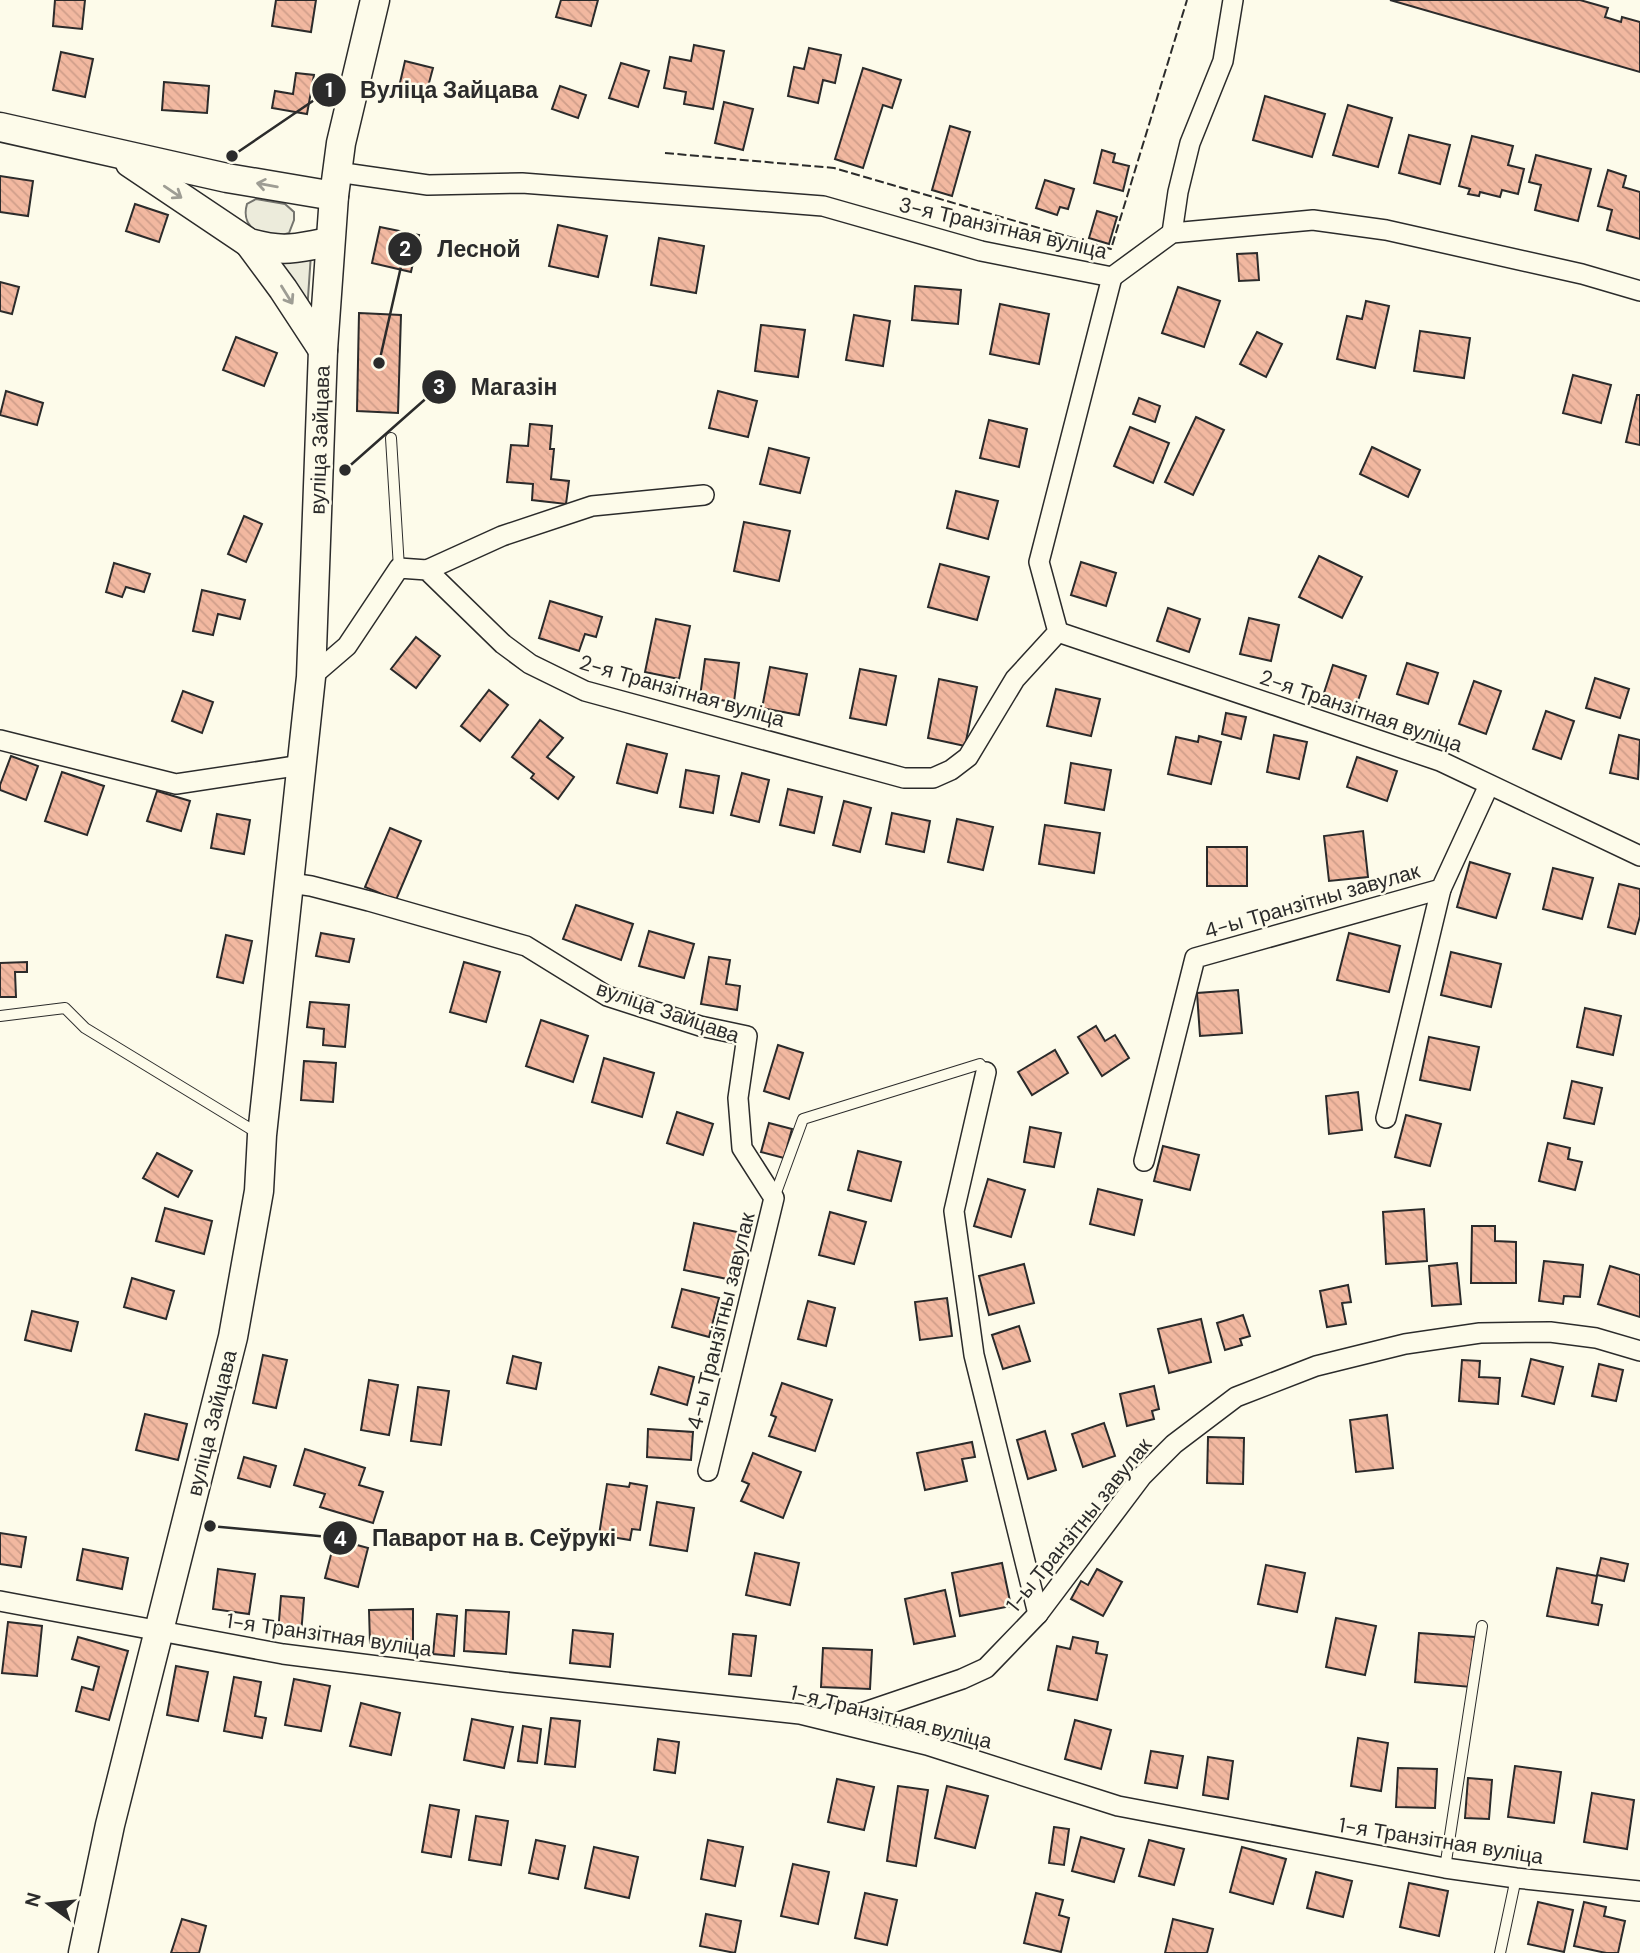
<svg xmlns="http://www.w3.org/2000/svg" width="1640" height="1953" viewBox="0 0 1640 1953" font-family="'DM Sans',sans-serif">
<defs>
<pattern id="building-back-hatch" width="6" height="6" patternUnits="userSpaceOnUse" patternTransform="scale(1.75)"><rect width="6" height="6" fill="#f2b8a0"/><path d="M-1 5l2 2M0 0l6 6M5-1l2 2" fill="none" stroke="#d09e8a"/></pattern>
</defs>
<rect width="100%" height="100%" fill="#fdfbea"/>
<g fill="#ecebdb" stroke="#74746e" stroke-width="2">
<path d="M256,199L285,204L294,212V220L289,233C269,241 239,231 247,204Z"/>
<polygon points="311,254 307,312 272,262"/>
</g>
<g fill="url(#building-back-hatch)" stroke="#2b2b2b" stroke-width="2">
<polygon points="55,0 85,0 82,29 53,26"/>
<polygon points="276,0 316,0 311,32 272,26"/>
<polygon points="561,0 598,0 591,26 556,17"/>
<polygon points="1390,0 1580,0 1608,8 1605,17 1621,22 1622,17 1640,22 1640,72"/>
<polygon points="694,45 724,51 713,109 684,104 686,92 664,88 670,57 691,61"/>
<polygon points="809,48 841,55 835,83 823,80 818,103 788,96 794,67 804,69"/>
<polygon points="61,52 93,59 85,97 53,90"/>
<polygon points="405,61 433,68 426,94 399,87"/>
<polygon points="621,63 649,71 638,107 609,98"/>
<polygon points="863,68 901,80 892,108 883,105 863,168 835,159"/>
<polygon points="296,73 314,75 307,114 272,108 275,91 293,94"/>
<polygon points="164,82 209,86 207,113 162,110"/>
<polygon points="560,86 586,95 578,118 552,109"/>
<polygon points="1265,96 1325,114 1312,157 1253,140"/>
<polygon points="724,102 753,109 743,150 715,143"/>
<polygon points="1348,105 1392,118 1378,167 1333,155"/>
<polygon points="950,126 970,132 952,196 932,190"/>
<polygon points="1409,135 1450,145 1440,184 1399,173"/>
<polygon points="1472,136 1513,146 1508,165 1524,169 1518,194 1502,190 1500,197 1480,192 1479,196 1468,194 1470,189 1459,186"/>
<polygon points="1102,150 1115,154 1113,162 1129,166 1123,191 1094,183"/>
<polygon points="1536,155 1591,169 1578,221 1535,210 1541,185 1529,182"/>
<polygon points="1608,170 1626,176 1623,187 1640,192 1640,239 1607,230 1612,210 1598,206"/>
<polygon points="0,176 33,181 28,216 0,212"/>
<polygon points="1045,180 1074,189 1068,209 1060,207 1057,215 1036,208"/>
<polygon points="135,204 168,215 159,242 126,231"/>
<polygon points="1097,211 1117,217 1109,244 1089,238"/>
<polygon points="558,225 607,236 598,277 549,266"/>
<polygon points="380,227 419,235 411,272 372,263"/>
<polygon points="659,238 704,246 696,293 651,285"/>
<polygon points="1257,253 1259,280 1239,281 1237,254"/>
<polygon points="0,282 19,287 12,314 0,311"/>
<polygon points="915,286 961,290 958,324 912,320"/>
<polygon points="1178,287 1220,301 1204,347 1162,333"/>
<polygon points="1366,301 1389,306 1375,368 1337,359 1347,316 1362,319"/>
<polygon points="1000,304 1049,314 1039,364 990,354"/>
<polygon points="359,313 401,315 398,413 357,411"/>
<polygon points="854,315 890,321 883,366 846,360"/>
<polygon points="761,325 805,330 798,377 755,371"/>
<polygon points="1420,331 1470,338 1464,378 1414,371"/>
<polygon points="1257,332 1282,344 1266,377 1240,364"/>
<polygon points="236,337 277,353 264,386 223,370"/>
<polygon points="1573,375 1611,385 1601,423 1563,413"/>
<polygon points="6,391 43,403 37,425 0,415"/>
<polygon points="718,391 757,401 748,437 709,428"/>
<polygon points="1637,395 1640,395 1640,445 1626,442"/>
<polygon points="1139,398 1160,406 1155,422 1133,414"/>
<polygon points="1196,417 1224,430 1193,495 1165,482"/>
<polygon points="989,420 1027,429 1019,467 980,458"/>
<polygon points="530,424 552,426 550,449 554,449 551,479 569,481 566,504 532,500 533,484 507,482 511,445 528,446"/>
<polygon points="1130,427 1169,443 1153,483 1114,466"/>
<polygon points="1372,447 1420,470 1408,497 1360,474"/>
<polygon points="769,448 809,458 800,493 760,484"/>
<polygon points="956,491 998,501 988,539 947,528"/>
<polygon points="244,516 262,524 246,562 228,554"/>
<polygon points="744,522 790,531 779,581 734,571"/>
<polygon points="1319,556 1362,577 1342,618 1299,597"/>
<polygon points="1081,562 1116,573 1106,606 1071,595"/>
<polygon points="114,563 150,574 144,592 126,587 122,597 106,592"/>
<polygon points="940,564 989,577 977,620 928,607"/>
<polygon points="202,590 245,600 240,619 218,614 213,635 193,631"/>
<polygon points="550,601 602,617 596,637 585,634 579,651 539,638"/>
<polygon points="1168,608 1200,619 1189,652 1157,641"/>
<polygon points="1249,618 1279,625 1271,661 1240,654"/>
<polygon points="656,619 690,626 679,679 645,672"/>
<polygon points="416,637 440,656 416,688 391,669"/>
<polygon points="705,659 739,663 734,702 700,697"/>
<polygon points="1407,663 1438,673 1428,704 1397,694"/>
<polygon points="1333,665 1366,676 1355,710 1322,699"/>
<polygon points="770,667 807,674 799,715 762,708"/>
<polygon points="860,669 896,676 886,725 850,718"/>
<polygon points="1595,678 1629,689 1620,718 1586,708"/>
<polygon points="939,679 977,687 965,746 928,738"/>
<polygon points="1474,681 1501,691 1486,734 1459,724"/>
<polygon points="1056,689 1100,699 1091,736 1047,726"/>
<polygon points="489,690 508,705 480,741 461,726"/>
<polygon points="183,691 213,702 202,733 172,721"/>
<polygon points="1546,711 1574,721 1561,759 1533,749"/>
<polygon points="1226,713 1246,717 1241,739 1222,734"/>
<polygon points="540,720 563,738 547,757 574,777 558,799 531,778 534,774 512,757"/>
<polygon points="1274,735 1307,742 1299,779 1267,772"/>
<polygon points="1619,735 1640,740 1638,779 1610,773"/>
<polygon points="1199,736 1221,742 1211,784 1168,774 1176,737 1198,742"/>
<polygon points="627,744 667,754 657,793 617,783"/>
<polygon points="11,756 38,766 26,800 0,790 0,785"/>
<polygon points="1357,757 1397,771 1387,801 1347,787"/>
<polygon points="1071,763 1111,770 1104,810 1065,803"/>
<polygon points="686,770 719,776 713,813 680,807"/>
<polygon points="62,772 104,786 87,835 45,821"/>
<polygon points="742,773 769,780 759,822 731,815"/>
<polygon points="788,789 822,797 814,833 780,825"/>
<polygon points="157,791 190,801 181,831 147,821"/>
<polygon points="844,801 871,808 860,852 833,845"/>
<polygon points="892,813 930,821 924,852 886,844"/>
<polygon points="217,814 250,820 244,854 211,848"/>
<polygon points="957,819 993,827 983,870 948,862"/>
<polygon points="1045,825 1100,833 1094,873 1039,864"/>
<polygon points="390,828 421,841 396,900 365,887"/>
<polygon points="1363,831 1368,877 1329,881 1324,836"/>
<rect x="1207" y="847" width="40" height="39"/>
<polygon points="1470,862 1510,874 1496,918 1457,907"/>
<polygon points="1553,868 1593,878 1582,919 1543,909"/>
<polygon points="1619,884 1640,889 1640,916 1635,934 1608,927"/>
<polygon points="576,905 633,924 621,960 563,939"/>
<polygon points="649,931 694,944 684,978 639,966"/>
<polygon points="321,933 354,939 349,962 316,956"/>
<polygon points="1349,933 1400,946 1389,992 1337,980"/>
<polygon points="226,935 252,941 243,983 217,977"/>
<polygon points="1451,952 1501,964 1491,1007 1441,995"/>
<polygon points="709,957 730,960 726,984 740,986 737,1010 701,1004"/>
<polygon points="27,962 27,972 15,972 16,997 0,997 0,963"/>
<polygon points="464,962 500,972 486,1022 450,1012"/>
<polygon points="1238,990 1242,1033 1200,1036 1197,993"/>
<polygon points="310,1002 349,1005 345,1047 323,1045 324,1029 307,1027"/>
<polygon points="1585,1008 1621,1016 1613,1055 1577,1047"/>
<polygon points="541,1020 588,1036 573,1082 526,1066"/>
<polygon points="1096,1026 1105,1041 1115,1035 1129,1058 1102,1076 1078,1037"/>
<polygon points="1429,1037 1479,1047 1470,1090 1420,1080"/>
<polygon points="778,1045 803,1053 789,1099 764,1091"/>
<polygon points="1055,1050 1068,1073 1032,1095 1018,1072"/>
<polygon points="604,1058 654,1073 642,1117 592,1102"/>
<polygon points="304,1061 336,1063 333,1102 301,1100"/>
<polygon points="1572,1081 1602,1088 1594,1124 1564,1118"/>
<polygon points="1358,1092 1362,1130 1329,1134 1326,1096"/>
<polygon points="677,1112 713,1124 703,1155 667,1143"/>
<polygon points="1406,1115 1441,1124 1430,1166 1395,1157"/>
<polygon points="769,1123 792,1129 784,1158 761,1152"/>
<polygon points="1030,1127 1061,1133 1054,1167 1024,1162"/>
<polygon points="1548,1143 1570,1148 1568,1159 1582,1162 1575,1190 1539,1181"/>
<polygon points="1163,1146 1199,1155 1190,1190 1154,1181"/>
<polygon points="858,1151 901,1162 891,1201 848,1190"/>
<polygon points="157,1153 192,1171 178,1197 143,1178"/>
<polygon points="988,1179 1025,1190 1011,1237 974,1226"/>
<polygon points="1098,1189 1142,1200 1134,1235 1090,1224"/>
<polygon points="165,1208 212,1221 204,1254 156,1241"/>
<polygon points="1424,1209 1427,1261 1386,1264 1383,1212"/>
<polygon points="830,1212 866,1222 854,1264 819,1255"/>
<polygon points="694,1223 742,1233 732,1280 684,1270"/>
<polygon points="1472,1226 1495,1226 1495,1241 1516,1242 1516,1283 1471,1283"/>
<polygon points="1544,1261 1583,1265 1580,1297 1564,1296 1563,1304 1539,1301"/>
<polygon points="1457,1263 1461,1304 1432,1306 1429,1266"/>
<polygon points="1024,1264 1034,1303 989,1315 979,1276"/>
<polygon points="1610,1266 1640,1275 1640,1317 1598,1304"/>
<polygon points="132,1278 174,1291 166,1319 124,1307"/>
<polygon points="1348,1285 1351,1302 1342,1303 1346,1324 1327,1327 1320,1291"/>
<polygon points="682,1289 719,1298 709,1337 672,1327"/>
<polygon points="947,1298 952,1336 920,1340 915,1302"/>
<polygon points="808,1301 835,1308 826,1346 798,1339"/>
<polygon points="32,1311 78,1322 71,1351 25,1340"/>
<polygon points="1243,1315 1250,1336 1240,1339 1242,1345 1225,1350 1217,1323"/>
<polygon points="1201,1319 1211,1362 1169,1373 1158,1329"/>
<polygon points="1019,1326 1030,1361 1003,1369 992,1335"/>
<polygon points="263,1355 287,1360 276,1408 253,1403"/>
<polygon points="513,1356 541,1363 536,1389 507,1383"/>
<polygon points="1531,1359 1563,1367 1554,1404 1522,1396"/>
<polygon points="1462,1360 1480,1361 1479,1377 1500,1378 1498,1404 1459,1401"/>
<polygon points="1599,1364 1623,1370 1616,1401 1592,1396"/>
<polygon points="659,1367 694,1377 687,1405 651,1394"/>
<polygon points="369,1380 398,1385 389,1435 361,1430"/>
<polygon points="782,1383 832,1400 815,1451 769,1436 776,1417 771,1415"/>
<polygon points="1154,1386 1159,1409 1152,1411 1154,1419 1127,1426 1120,1394"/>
<polygon points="418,1387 449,1391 441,1445 411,1441"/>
<polygon points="145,1414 187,1424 178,1460 136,1450"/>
<polygon points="1387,1415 1393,1468 1356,1472 1350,1420"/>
<polygon points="1104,1423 1115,1456 1083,1467 1072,1434"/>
<polygon points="648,1429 693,1432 691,1460 647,1457"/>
<polygon points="1045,1431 1056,1470 1028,1479 1017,1440"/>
<polygon points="1208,1437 1244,1438 1243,1484 1207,1483"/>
<polygon points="972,1442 975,1457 962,1459 967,1481 925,1490 917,1453"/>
<polygon points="305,1449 365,1468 359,1485 383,1492 373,1523 320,1507 325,1494 294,1485"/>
<polygon points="753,1453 801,1472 783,1518 741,1501 749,1484 742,1481"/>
<polygon points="244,1457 276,1466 270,1487 238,1478"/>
<polygon points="630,1483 647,1486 640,1530 632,1529 630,1540 599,1535 607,1484 629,1487"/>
<polygon points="657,1502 694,1508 687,1551 650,1545"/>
<polygon points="0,1533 26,1537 21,1567 0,1564"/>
<polygon points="335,1539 368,1548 358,1587 325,1578"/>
<polygon points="83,1549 128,1558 122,1589 77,1580"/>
<polygon points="755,1553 799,1563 790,1605 746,1595"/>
<polygon points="1601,1558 1628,1564 1624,1581 1597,1575"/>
<polygon points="1002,1563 1011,1606 960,1616 952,1573"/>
<polygon points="1266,1565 1305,1573 1297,1612 1258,1604"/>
<polygon points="1557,1568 1597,1576 1592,1603 1602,1605 1598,1625 1547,1616"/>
<polygon points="218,1569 255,1574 249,1614 213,1609"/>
<polygon points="1097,1569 1122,1582 1103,1616 1071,1599 1081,1581 1088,1585"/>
<polygon points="945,1590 955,1636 914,1644 905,1599"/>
<polygon points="281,1596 304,1598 301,1635 278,1633"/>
<polygon points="413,1609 413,1642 370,1643 369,1610"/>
<polygon points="466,1610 509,1612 506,1654 464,1651"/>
<polygon points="437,1614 457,1616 454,1656 433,1654"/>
<polygon points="1336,1618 1376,1626 1365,1675 1326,1667"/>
<polygon points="8,1622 42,1626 37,1676 2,1673"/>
<polygon points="573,1630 613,1634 610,1667 570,1663"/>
<polygon points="1419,1633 1475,1637 1471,1687 1415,1682"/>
<polygon points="733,1634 756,1636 751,1676 729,1674"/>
<polygon points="78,1637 128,1651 109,1720 76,1711 82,1687 93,1690 99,1667 72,1659"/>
<polygon points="1073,1637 1098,1642 1096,1653 1107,1655 1097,1700 1048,1690 1057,1646 1070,1649"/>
<polygon points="823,1648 872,1650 870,1689 821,1687"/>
<polygon points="176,1666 208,1672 198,1721 167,1715"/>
<polygon points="234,1677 261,1682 255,1716 266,1718 262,1738 224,1731"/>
<polygon points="294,1679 330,1686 321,1731 285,1725"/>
<polygon points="361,1703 400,1713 391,1755 350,1746"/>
<polygon points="551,1718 580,1721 575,1767 545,1764"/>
<polygon points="472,1719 513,1727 504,1768 464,1760"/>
<polygon points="1075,1720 1111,1730 1101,1769 1065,1759"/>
<polygon points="523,1726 541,1729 537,1763 518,1761"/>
<polygon points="1358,1738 1388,1743 1381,1791 1351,1786"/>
<polygon points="658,1739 679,1742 675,1773 654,1770"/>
<polygon points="1151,1751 1183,1756 1177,1788 1145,1783"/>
<polygon points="1208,1757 1233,1761 1228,1799 1203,1795"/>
<polygon points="1515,1766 1561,1772 1554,1823 1508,1817"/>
<polygon points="1398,1768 1437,1769 1435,1808 1396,1807"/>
<polygon points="1468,1778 1492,1780 1489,1819 1465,1818"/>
<polygon points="837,1779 874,1787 864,1830 828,1822"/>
<polygon points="898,1786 928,1790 916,1866 887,1861"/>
<polygon points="947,1786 988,1796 975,1848 935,1838"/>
<polygon points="1592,1793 1634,1800 1627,1849 1584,1842"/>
<polygon points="430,1805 459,1810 451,1857 422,1852"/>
<polygon points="476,1816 508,1821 501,1865 469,1860"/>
<polygon points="1054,1827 1069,1829 1064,1865 1049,1863"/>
<polygon points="1081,1837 1124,1849 1114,1882 1072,1871"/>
<polygon points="536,1840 565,1846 558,1879 529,1873"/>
<polygon points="708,1840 743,1847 735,1886 701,1879"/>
<polygon points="1149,1840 1184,1849 1174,1885 1139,1876"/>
<polygon points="594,1847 638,1857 629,1898 585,1888"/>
<polygon points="1242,1847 1286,1859 1273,1904 1230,1892"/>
<polygon points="793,1864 829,1872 818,1924 781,1916"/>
<polygon points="1316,1872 1352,1881 1343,1917 1307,1908"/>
<polygon points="1409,1883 1448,1891 1439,1936 1400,1927"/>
<polygon points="865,1893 897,1900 887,1945 855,1938"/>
<polygon points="1036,1893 1063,1900 1059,1915 1069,1918 1061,1952 1024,1943"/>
<polygon points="1538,1902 1573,1910 1564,1952 1528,1944"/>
<polygon points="1584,1902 1606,1907 1604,1916 1625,1921 1618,1953 1606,1953 1574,1946"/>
<polygon points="706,1914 741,1921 735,1953 700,1946"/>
<polygon points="182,1919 206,1926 199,1953 171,1953"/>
<polygon points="1173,1919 1213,1929 1207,1953 1165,1953"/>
</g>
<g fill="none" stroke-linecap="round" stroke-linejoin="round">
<defs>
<g id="lane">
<polyline points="391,438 399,568"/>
<polyline points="0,1016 65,1008 85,1028 259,1134"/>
<polyline points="774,1198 803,1119 980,1064 986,1072"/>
<polyline points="1445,1868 1482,1626"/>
<polyline points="1500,1953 1516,1878"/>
</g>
<g id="street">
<polyline points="337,172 428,185 522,183 823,206 981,251 1112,277 1172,233 1313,220 1386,230 1582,274 1640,291"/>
<polyline points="1172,233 1178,192 1190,143 1223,61 1233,0"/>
<polyline points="427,570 502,536 592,506 704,495"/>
<polyline points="1058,632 1440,761 1640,856"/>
<polyline points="311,677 347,646 399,568 427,570 503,644 530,664 585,691 904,778 933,778 951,770 968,757 1015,679 1058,632 1039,562 1112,277"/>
<polyline points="0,740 176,784 302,765"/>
<polyline points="290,883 311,886 369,901 526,946 607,996 700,1026 747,1036 738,1098 742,1148 774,1198 708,1471"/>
<polyline points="986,1072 954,1211 974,1355 1038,1614"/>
<polyline points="1386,1118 1441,889"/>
<polyline points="1144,1161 1195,958 1441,889 1489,785"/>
<polyline points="0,1601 283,1654 504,1682 800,1714 927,1745 1118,1806 1445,1868 1516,1878 1640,1891"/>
<polyline points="829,1714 862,1713 962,1679 986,1668 1038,1614 1142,1476 1174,1444 1236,1397 1316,1366 1405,1344 1480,1333 1550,1332 1596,1338 1640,1351"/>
</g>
<g id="secondary">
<polyline points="0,127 227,178 334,196"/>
<path d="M130,163L249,243C286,253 294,248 330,242"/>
<polyline points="249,243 283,289 323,350"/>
<polyline points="83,1953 110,1825 233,1337 259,1191 262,1135 311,677 323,350 334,196 341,143 375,0"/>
</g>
</defs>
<use href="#lane" stroke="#2b2b2b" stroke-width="12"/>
<use href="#street" stroke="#2b2b2b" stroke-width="22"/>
<use href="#secondary" stroke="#2b2b2b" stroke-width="31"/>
<use href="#lane" stroke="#fdfbea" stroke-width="10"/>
<use href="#street" stroke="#fdfbea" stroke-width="19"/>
<use href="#secondary" stroke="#fdfbea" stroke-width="28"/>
<polyline stroke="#2b2b2b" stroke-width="2" stroke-dasharray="9 3.5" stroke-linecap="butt" points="665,153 834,168 1111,249 1187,0"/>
</g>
<defs><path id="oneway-shaft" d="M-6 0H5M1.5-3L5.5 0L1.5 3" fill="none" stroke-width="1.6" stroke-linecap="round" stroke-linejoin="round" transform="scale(1.75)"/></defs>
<g stroke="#9e9d94">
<use href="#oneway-shaft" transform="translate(267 185) rotate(-170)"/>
<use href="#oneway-shaft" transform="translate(173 192) rotate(34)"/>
<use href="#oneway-shaft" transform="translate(287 295) rotate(58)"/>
</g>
<g text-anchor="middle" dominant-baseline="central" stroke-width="5" stroke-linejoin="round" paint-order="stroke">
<g font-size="21" fill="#2b2b2b" stroke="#fdfbea">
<text transform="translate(1003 228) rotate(13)">3-я Транзітная вуліца</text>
<text transform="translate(320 440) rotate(-88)">вуліца Зайцава</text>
<text transform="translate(682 691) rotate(16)">2-я Транзітная вуліца</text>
<text transform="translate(1361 711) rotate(19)">2-я Транзітная вуліца</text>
<text transform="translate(1312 901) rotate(-16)">4-ы Транзітны завулак</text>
<text transform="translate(668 1012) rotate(19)">вуліца Зайцава</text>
<text transform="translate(721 1321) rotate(-76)">4-ы Транзітны завулак</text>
<text transform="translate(212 1423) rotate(-76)">вуліца Зайцава</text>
<text transform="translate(1079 1525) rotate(-51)">1-ы Транзітны завулак</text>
<text transform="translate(329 1635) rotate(8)">1-я Транзітная вуліца</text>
<text transform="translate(891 1717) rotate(14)">1-я Транзітная вуліца</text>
<text transform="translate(1441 1841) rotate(9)">1-я Транзітная вуліца</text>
</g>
</g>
<path fill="none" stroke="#2b2b2b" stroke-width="2.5" d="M232 156L329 90M379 363L405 249M345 470L439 387M210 1526L340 1538"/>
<g fill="#2b2b2b" stroke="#fdfbea" stroke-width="2.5">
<circle cx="232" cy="156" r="7"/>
<circle cx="379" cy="363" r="7"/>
<circle cx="345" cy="470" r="7"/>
<circle cx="210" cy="1526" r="7"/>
<circle cx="329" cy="90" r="18"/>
<circle cx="405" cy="249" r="18"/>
<circle cx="439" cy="387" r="18"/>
<circle cx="340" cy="1538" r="18"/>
</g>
<g font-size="21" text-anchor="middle" font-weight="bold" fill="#fff">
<text x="329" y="97">1</text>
<text x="405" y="256">2</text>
<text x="439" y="394">3</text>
<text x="340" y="1546">4</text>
</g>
<g font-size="23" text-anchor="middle" font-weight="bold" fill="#2b2b2b" stroke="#fdfbea" stroke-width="5" stroke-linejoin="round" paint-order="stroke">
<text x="449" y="98">Вуліца Зайцава</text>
<text x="479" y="257">Лесной</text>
<text x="514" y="395">Магазін</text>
<text x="494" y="1546">Паварот на в. Сеўрукі</text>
</g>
<g transform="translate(49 1904) rotate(285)" stroke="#fdfbea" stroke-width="5" paint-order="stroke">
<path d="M0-5L12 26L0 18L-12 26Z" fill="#2b2b2b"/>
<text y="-10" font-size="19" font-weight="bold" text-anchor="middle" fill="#2b2b2b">N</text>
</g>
</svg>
